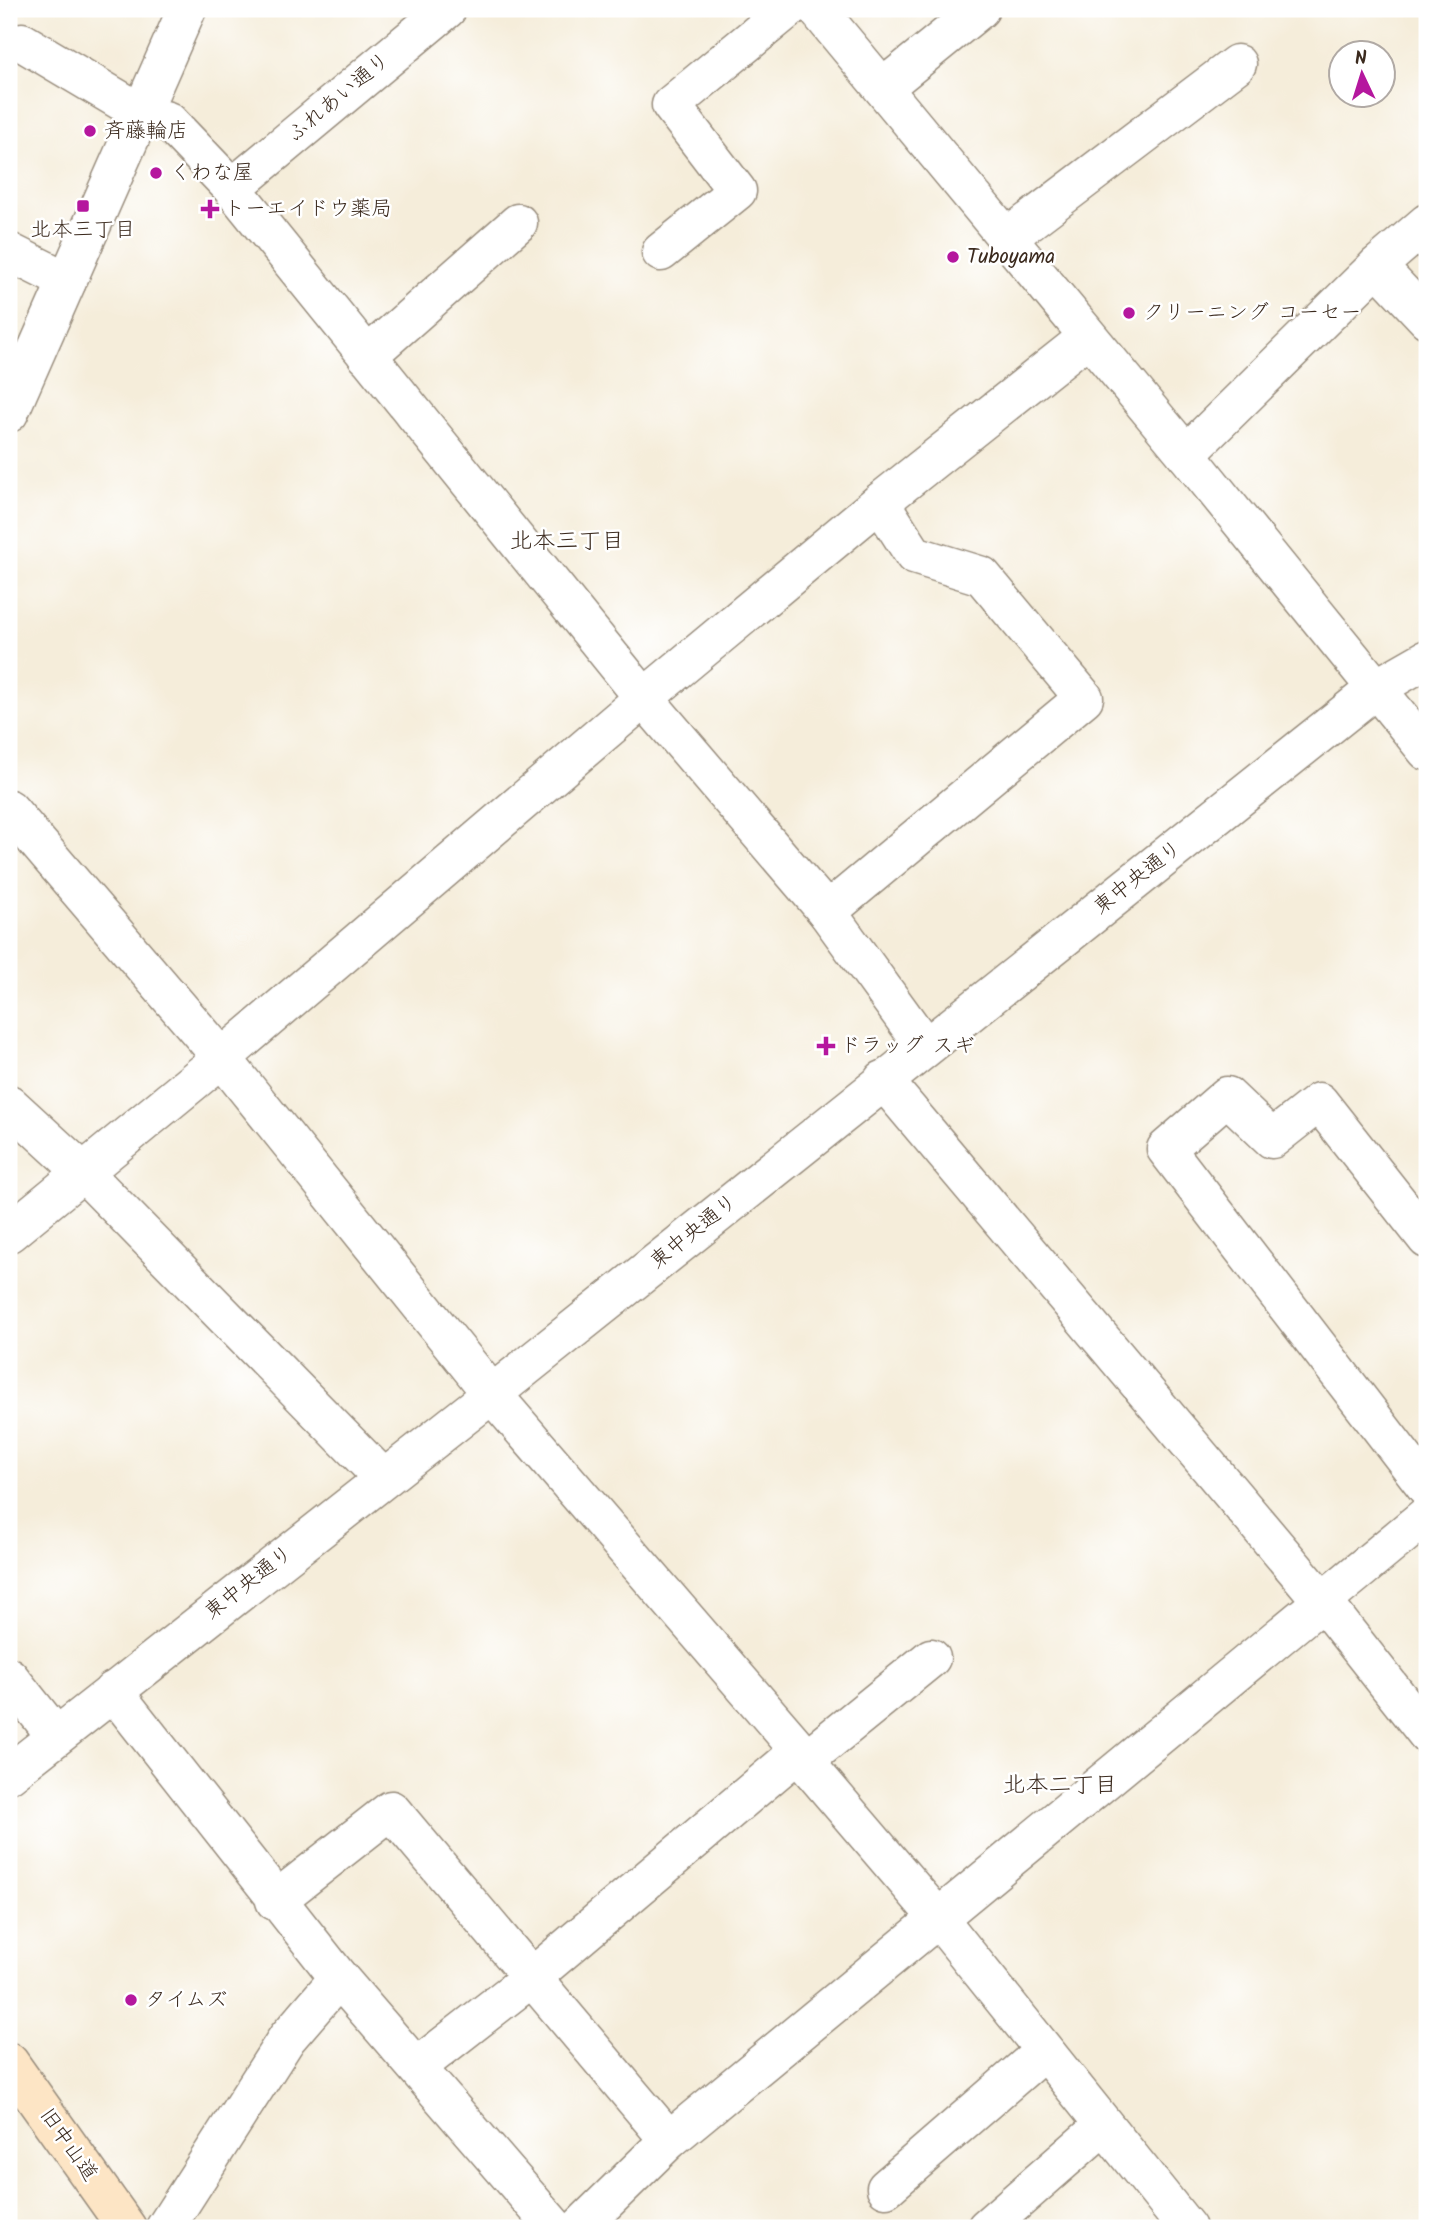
<svg xmlns="http://www.w3.org/2000/svg" width="1436" height="2237" viewBox="0 0 1436 2237" font-family="Kalam,'Klee One',sans-serif">
<rect width="100%" height="100%" fill="#fff"/>
<filter id="ink" filterUnits="userSpaceOnUse"><feTurbulence type="fractalNoise" baseFrequency=".0143" numOctaves="2"/><feDisplacementMap in="SourceGraphic" scale="14" xChannelSelector="R" yChannelSelector="G"/><feConvolveMatrix kernelMatrix="1 2 1 2 8 2 1 2 1" color-interpolation-filters="sRGB"/></filter>
<filter id="wash" filterUnits="userSpaceOnUse"><feTurbulence type="fractalNoise" baseFrequency=".00686" numOctaves="4" result="noise"/><feDisplacementMap in="SourceGraphic" scale="28" xChannelSelector="R" yChannelSelector="G"/><feGaussianBlur stdDeviation="1.57" result="paint"/><feColorMatrix in="noise" values="0 0 0 0 0 0 0 0 0 0 0 0 0 0 0 0 0 1.4 0 .05"/><feComposite in="paint" operator="in"/></filter>
<g filter="url(#wash)">
<rect width="100%" height="100%" fill="#f5edda"/>
</g>
<g filter="url(#ink)">
<g fill="none" stroke-linecap="round" stroke-linejoin="round">
<defs>
<g id="minor">
<polyline points="817,9 1186,454 1427,751"/>
<polyline points="22,42 143,114 168,121 232,188 644,698 827,912 925,1047"/>
<polyline points="884,87 980,9"/>
<polyline points="232,188 447,9"/>
<polyline points="1007,238 1237,64"/>
<polyline points="9,252 67,281"/>
<polyline points="661,252 737,191 671,105 788,9"/>
<polyline points="1377,266 1427,319"/>
<polyline points="367,356 518,223"/>
<polyline points="9,413 187,9"/>
<polyline points="1186,454 1377,266 1427,223"/>
<polyline points="1378,687 1427,659"/>
<polyline points="9,809 222,1058 492,1394 800,1751 804,1761 938,1918 1187,2228"/>
<polyline points="827,912 1084,698 982,576 914,555 880,502"/>
<polyline points="883,1080 1323,1602 1427,1734"/>
<polyline points="9,1104 82,1171 382,1477"/>
<polyline points="9,1233 222,1058 644,698 880,502 1088,337"/>
<polyline points="1427,1239 1319,1102 1272,1139 1227,1096 1166,1149 1427,1488"/>
<polyline points="9,1677 56,1736"/>
<polyline points="113,1691 339,1978 555,2228"/>
<polyline points="804,1761 931,1658"/>
<polyline points="275,1901 391,1810 669,2140"/>
<polyline points="418,2066 531,1978 800,1751"/>
<polyline points="886,2188 1043,2052"/>
<polyline points="165,2228 287,2038 339,1978"/>
<polyline points="579,2228 669,2140 1427,1515"/>
<polyline points="986,2228 1103,2126"/>
</g>
<polyline id="tertiary" points="9,1774 492,1394 1378,687"/>
<polyline id="secondary" points="9,2062 127,2228"/>
</defs>
<use href="#minor" stroke="#988c7c" stroke-width="41"/>
<use href="#tertiary" stroke="#988c7c" stroke-width="41"/>
<use href="#secondary" stroke="#988c7c" stroke-width="41"/>
<use href="#minor" stroke="#fff" stroke-width="38"/>
<use href="#tertiary" stroke="#fff" stroke-width="38"/>
<use href="#secondary" stroke="#fde5c5" stroke-width="38"/>
</g>
</g>
<g fill="#b5179e" stroke="#fff" stroke-width="2.5">
<circle cx="90" cy="131" r="7"/>
<circle cx="156" cy="173" r="7"/>
<rect x="76" y="199" width="14" height="14" rx="3.5"/>
<path d="M206.5 198.5h7v7h7v7h-7v7h-7v-7h-7v-7h7z"/>
<circle cx="953" cy="257" r="7"/>
<circle cx="1129" cy="313" r="7"/>
<path d="M822.5 1035.5h7v7h7v7h-7v7h-7v-7h-7v-7h7z"/>
<circle cx="131" cy="2000" r="7"/>
</g>
<g text-anchor="middle" dominant-baseline="central" stroke-width="5" stroke-linejoin="round" paint-order="stroke">
<g font-size="21" fill="#3b2a1e" stroke="#fff">
<text transform="translate(339 98) rotate(-40)">ふれあい通り</text>
<text transform="translate(1138 878) rotate(-38)">東中央通り</text>
<text transform="translate(694 1232) rotate(-39)">東中央通り</text>
<text transform="translate(249 1583) rotate(-38)">東中央通り</text>
<text transform="translate(68 2145) rotate(55)">旧中山道</text>
</g>
<g font-size="21" fill="#3b2a1e" stroke="#fff" text-anchor="start">
<text x="104" y="131">斉藤輪店</text>
<text x="170" y="173">くわな屋</text>
<text x="224" y="209">トーエイドウ薬局</text>
<text x="83" y="230" text-anchor="middle">北本三丁目</text>
<text x="967" y="257">Tuboyama</text>
<text x="1143" y="313">クリーニング コーセー</text>
<text x="840" y="1046">ドラッグ スギ</text>
<text x="145" y="2000">タイムズ</text>
</g>
<g font-size="23" fill="#3b2a1e" stroke="#fff">
<text x="567" y="542">北本三丁目</text>
<text x="1060" y="1786">北本二丁目</text>
</g>
</g>
<rect width="1436" height="2237" fill="none" stroke="#fff" stroke-width="35"/>
<g transform="translate(1362 74) rotate(356)"><circle r="33" fill="#ffffff" stroke="#b1aaa5" stroke-width="2"/>
<path d="M0-5L12 26L0 18L-12 26Z" fill="#b5179e"/>
<text y="-10" font-size="19" font-weight="bold" text-anchor="middle" fill="#3b2a1e">N</text>
</g>
</svg>
